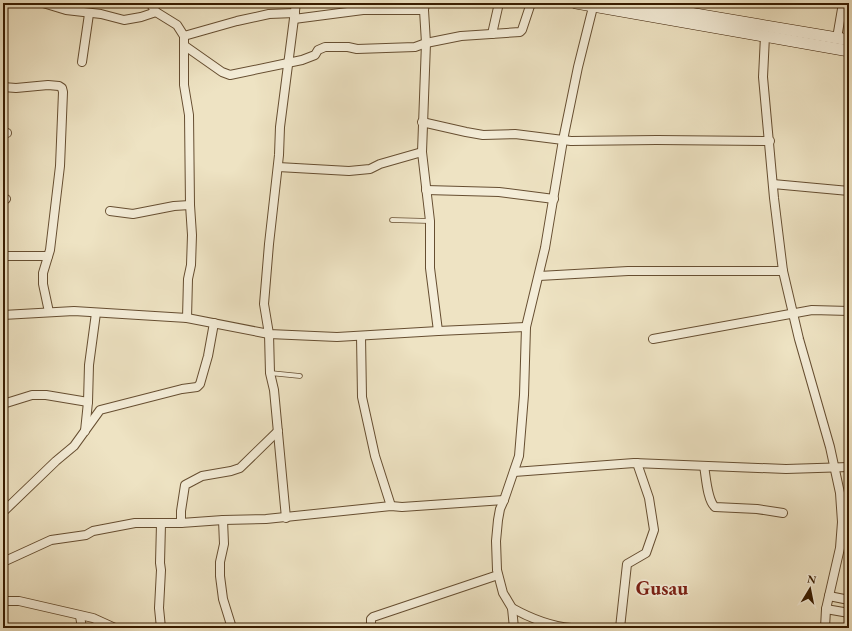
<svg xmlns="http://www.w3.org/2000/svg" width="852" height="631" viewBox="0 0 852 631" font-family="'EB Garamond',serif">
<rect width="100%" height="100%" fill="#eee3c3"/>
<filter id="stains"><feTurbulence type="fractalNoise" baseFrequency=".005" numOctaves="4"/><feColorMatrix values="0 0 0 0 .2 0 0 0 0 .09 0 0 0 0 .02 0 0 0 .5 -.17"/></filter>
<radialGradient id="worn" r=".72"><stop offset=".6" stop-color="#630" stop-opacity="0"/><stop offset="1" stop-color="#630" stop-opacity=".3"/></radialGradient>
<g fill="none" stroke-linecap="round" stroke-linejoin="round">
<defs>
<g id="lane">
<polyline points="392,220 430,221"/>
<polyline points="270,373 300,376"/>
</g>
<g id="street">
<polyline points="43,3 66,10 101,14 124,20 141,17 156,12"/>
<polyline points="150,3 156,12 177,25 184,36 184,85 189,115 190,205 192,235 191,265 188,279 187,318"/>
<polyline points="425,3 424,10 426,43 422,152 430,221 430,268 438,331"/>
<polyline points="294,19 363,10 424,10"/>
<polyline points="492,34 499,3"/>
<polyline points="184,36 237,21 269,14 295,13"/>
<polyline points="765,36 763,77 774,198 783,271 799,339 830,447 840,493 842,522 840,548 826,609 825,628"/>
<polyline points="837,38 843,3"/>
<polyline points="185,46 222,72 230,75 302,60 315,55 318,50 325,47 348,47 357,49 415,47 426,43 461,36 520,32 522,30 531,3"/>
<polyline points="82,62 89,14"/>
<polyline points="3,87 16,88 48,85 59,86 62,88 63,92 60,166 50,250 43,273 43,284 49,312"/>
<polyline points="422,122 466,132 483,135 515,134 571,141 657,140 770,141"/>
<polyline points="3,133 7,133"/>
<polyline points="278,167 349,171 370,169 380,164 422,152"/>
<polyline points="773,184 849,191"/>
<polyline points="426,190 499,192 554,199"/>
<polyline points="3,198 6,199"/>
<polyline points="110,211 133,214 174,206 190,205"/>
<polyline points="3,256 48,256"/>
<polyline points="539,276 628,271 783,271"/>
<polyline points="3,315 74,311 187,318 269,334 337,337 438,331 526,327"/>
<polyline points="361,336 362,397 375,456 391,506"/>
<polyline points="653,339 812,310 849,311"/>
<polyline points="3,404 32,395 46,395 88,402"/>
<polyline points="85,431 88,402 89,365 96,313"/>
<path d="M704,466C706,476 707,500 715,507L757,509L783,513"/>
<polyline points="514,472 634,463 786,469 849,467"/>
<polyline points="3,512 56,461 74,446 100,410 182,389 197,387 200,384 208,356 214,323"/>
<polyline points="286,518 274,390 270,373 269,334 264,304 269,244 279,155 280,127 296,3"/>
<polyline points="223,520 224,544 220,562 220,576 223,599 232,628"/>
<polyline points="181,523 181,511 185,485 202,476 231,471 240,468 278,431"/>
<polyline points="161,524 160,563 161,570 159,608 161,628"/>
<polyline points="3,562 51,540 86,535 93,531 135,523 181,523 223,520 266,519 391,506 402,507 504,500"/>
<polyline points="829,596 849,600"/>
<polyline points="3,601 19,601 93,618 115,628"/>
<path d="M512,608C530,618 549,626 571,628"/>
<polyline points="826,609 849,613"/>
<polyline points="80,616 82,628"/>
<polyline points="371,628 371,619 373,617 498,575"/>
<polyline points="514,628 512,608 503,593 497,570 496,541 498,520 500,509 504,500 519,456 524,395 526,327 545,248 563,140 578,67 594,3"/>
<polyline points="620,628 627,564 646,553 654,530 649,498 637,463"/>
</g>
<g id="secondary">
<polyline points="576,3 849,51"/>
<polyline points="631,3 849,40"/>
</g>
</defs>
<use href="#lane" stroke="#664e31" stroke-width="5.5"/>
<use href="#street" stroke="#664e31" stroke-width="10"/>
<use href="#secondary" stroke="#381c00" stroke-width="12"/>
<use href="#lane" stroke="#f4edd8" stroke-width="4"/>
<use href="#street" stroke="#f4edd8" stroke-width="8"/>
<use href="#secondary" stroke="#f4edd8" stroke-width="11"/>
</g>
<g text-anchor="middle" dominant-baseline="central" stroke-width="3.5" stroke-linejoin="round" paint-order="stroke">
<g font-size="20" font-weight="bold" fill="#7a1f14" stroke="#f4edd8">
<text x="662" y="588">Gusau</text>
</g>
</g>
<rect width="852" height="631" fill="none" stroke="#eee3c3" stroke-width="16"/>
<rect x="4" y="4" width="844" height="623" fill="none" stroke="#381c00" stroke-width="2"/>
<rect x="8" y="8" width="836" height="615" fill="none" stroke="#381c00"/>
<g transform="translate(810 589) rotate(10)" stroke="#f4edd8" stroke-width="3" paint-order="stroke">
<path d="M0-3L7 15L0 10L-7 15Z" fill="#381c00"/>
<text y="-6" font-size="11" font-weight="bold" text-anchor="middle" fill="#381c00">N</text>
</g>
<rect width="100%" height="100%" filter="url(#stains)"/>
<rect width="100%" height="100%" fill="url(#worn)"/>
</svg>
